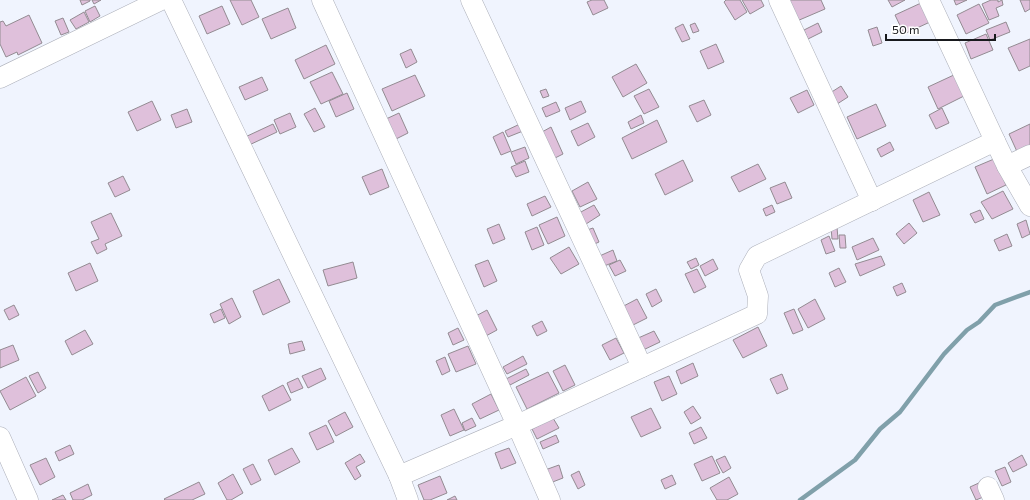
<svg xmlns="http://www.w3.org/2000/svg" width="1030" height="500" viewBox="0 0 1030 500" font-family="Commissioner,sans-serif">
<rect width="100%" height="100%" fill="#f0f4fe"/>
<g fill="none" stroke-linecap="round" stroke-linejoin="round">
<polyline stroke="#80a0aa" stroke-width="4.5" points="800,500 855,460 880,429 900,412 944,354 967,330 979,322 995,305 1030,292"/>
</g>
<g fill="#dfc0db" stroke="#938b92">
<polygon points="80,0 90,0 90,1 82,5"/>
<polygon points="92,0 101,0 94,4"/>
<polygon points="230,0 251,0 259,17 242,25"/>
<polygon points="592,0 604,0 608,8 593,15 587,2"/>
<polygon points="726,0 740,0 747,12 735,20 724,2"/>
<polygon points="742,0 761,0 764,6 750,14"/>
<polygon points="788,0 821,0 825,9 797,21"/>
<polygon points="888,0 905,0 892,7"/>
<polygon points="954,0 967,0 956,5"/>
<polygon points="991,0 998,0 998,2 1002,0 1003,5 996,8 999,16 989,20 982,4"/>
<polygon points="1020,0 1030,0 1030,9 1025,12"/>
<polygon points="921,3 930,22 904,34 895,15"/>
<polygon points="979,4 989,23 966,34 957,15"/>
<polygon points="95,6 100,16 90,22 85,11"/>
<polygon points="222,6 230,24 207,34 199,16"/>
<polygon points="288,8 296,28 271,39 262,19"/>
<polygon points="84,12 89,22 76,29 70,20"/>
<polygon points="29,15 42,43 18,55 17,52 6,57 0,44 0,22 3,21 6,26"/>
<polygon points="63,18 69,32 61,35 55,21"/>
<polygon points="1006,22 1010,32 990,40 986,30"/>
<polygon points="695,23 699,31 693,33 690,25"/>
<polygon points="818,23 822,32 808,39 804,30"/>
<polygon points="683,24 690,39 682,42 675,28"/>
<polygon points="877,27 882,43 873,46 868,30"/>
<polygon points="986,34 993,50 971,59 965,43"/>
<polygon points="1030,39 1030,66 1019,71 1008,48"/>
<polygon points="716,44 724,62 708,69 700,51"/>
<polygon points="326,45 335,64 304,79 295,60"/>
<polygon points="411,49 417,62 406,68 400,54"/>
<polygon points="636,64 647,83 623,97 612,77"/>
<polygon points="332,72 343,94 321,104 310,82"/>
<polygon points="956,74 966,95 938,109 928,87"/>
<polygon points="415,75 425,96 392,111 382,89"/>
<polygon points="262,77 268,90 245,100 239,87"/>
<polygon points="841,86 848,97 834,106 827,95"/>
<polygon points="546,89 549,96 543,98 540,91"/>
<polygon points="649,89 659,107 644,114 634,96"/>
<polygon points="807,90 814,105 798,113 790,98"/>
<polygon points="347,93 354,109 336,117 329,101"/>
<polygon points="704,100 711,115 697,122 689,106"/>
<polygon points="152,101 161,120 137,131 128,112"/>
<polygon points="581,101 586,112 570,120 565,108"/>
<polygon points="556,102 560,111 546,117 542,108"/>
<polygon points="876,104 886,126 857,139 847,117"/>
<polygon points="315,108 325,127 314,132 304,114"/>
<polygon points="942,108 949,123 936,129 929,115"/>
<polygon points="187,109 192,122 176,128 171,115"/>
<polygon points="290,113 296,127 280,134 274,120"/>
<polygon points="399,113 408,133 396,139 386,119"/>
<polygon points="641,115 644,123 631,129 628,122"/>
<polygon points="657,120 667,142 632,159 622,138"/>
<polygon points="588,123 595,137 578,146 571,131"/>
<polygon points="273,124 277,132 247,146 243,138"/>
<polygon points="520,124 523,131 508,137 505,131"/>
<polygon points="1030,124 1030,151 1019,156 1009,134"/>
<polygon points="551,127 563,154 553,159 542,132"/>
<polygon points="503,132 511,151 501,155 493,137"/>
<polygon points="890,142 894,150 881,157 877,149"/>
<polygon points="525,147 529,158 516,164 511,152"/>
<polygon points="994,159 1006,185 987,194 975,167"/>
<polygon points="683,160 693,181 665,195 655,174"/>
<polygon points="525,161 529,172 516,177 511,167"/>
<polygon points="758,164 766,179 739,192 731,177"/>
<polygon points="382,169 389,187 370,195 362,177"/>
<polygon points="123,176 130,190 115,197 108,183"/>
<polygon points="588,182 597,199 580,207 572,191"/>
<polygon points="785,182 792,198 777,204 770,188"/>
<polygon points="1003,191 1013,209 992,219 981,202"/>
<polygon points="929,192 940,215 923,222 913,200"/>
<polygon points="545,196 551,207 532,216 527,204"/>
<polygon points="594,205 600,215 586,224 579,213"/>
<polygon points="772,205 775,212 766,216 763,209"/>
<polygon points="980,210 984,219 975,223 970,214"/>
<polygon points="111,213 122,236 105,244 107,249 97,254 91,242 99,239 91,222"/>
<polygon points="557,217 565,236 548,244 539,225"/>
<polygon points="1026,220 1030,234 1022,238 1017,224"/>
<polygon points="909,223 917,233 904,244 896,234"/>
<polygon points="499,224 505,239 493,244 487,229"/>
<polygon points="537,227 544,245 532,250 525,232"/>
<polygon points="831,227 837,227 838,239 832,239"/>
<polygon points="593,228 599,242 590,246 584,231"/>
<polygon points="1007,234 1012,246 999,251 994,240"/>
<polygon points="839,235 845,235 846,248 840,248"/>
<polygon points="829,236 835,251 826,254 821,240"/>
<polygon points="873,238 879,250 857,260 852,247"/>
<polygon points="569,247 579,264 561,274 550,258"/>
<polygon points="613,250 617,261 599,268 595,258"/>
<polygon points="881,256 885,265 860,276 855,264"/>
<polygon points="696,258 699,265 691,269 687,262"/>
<polygon points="713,259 718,269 705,276 700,266"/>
<polygon points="488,260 497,281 484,287 475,265"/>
<polygon points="620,260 626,271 615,276 609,265"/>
<polygon points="353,262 357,278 328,286 323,270"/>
<polygon points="90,263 98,281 76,291 68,273"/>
<polygon points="839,268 846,282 835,287 829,273"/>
<polygon points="697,269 706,287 694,293 685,274"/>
<polygon points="279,279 290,302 263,315 253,291"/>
<polygon points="902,283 906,292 897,296 893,287"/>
<polygon points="656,289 662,301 652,307 646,294"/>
<polygon points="232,298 241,317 229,324 220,304"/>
<polygon points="637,299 647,318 627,328 618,309"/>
<polygon points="815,299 825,319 808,328 798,309"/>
<polygon points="14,305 19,315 9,320 4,310"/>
<polygon points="221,309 225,318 214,323 210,314"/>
<polygon points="794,309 803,330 793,334 784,313"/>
<polygon points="487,310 497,330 484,337 474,317"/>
<polygon points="542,321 547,331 537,336 532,326"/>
<polygon points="758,327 767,346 743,358 733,340"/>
<polygon points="458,328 464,340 453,345 448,333"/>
<polygon points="85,330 93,344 72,355 65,341"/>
<polygon points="654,331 660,342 641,351 636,339"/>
<polygon points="616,338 624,353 610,360 602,345"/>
<polygon points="302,341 305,350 290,354 288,344"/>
<polygon points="13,345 19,360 0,368 0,350"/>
<polygon points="468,346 476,364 456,372 448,354"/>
<polygon points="523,356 527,364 507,374 503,367"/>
<polygon points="445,357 450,371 442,375 436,361"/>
<polygon points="693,363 698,376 681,384 676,371"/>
<polygon points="565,365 575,385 563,391 553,371"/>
<polygon points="321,368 326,379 308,388 302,376"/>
<polygon points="526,369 529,375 510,385 506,379"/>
<polygon points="38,372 46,388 38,393 29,376"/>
<polygon points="548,372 559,393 527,409 516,387"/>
<polygon points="782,374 788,389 777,394 770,379"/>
<polygon points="669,376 677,394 662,401 654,382"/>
<polygon points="26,377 36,396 10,410 0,391"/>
<polygon points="298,378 303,388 291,393 287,383"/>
<polygon points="283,385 291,400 269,411 262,396"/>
<polygon points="491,394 499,410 480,419 472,404"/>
<polygon points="693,406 701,418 691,424 684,412"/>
<polygon points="651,408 661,428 641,437 631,417"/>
<polygon points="454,409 464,430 450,436 441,415"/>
<polygon points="345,412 353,427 336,436 328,421"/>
<polygon points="472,418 476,426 465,431 462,423"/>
<polygon points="553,418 559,428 537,439 532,429"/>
<polygon points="326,425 334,442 317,450 309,433"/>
<polygon points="701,427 707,438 694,444 689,433"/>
<polygon points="556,435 559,442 543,449 540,442"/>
<polygon points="70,445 74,454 59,461 55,452"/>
<polygon points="292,448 300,462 275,475 268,460"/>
<polygon points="509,448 516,463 501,469 495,453"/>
<polygon points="360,454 365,462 356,467 361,476 355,480 345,463"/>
<polygon points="1022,455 1027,465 1013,472 1008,463"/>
<polygon points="712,456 720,473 702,481 694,464"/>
<polygon points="725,456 731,468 723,473 716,460"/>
<polygon points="46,458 55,477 40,485 30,465"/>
<polygon points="253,464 261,480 251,485 243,469"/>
<polygon points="559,465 563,478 550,483 545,470"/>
<polygon points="1005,467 1011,482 1002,486 995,471"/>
<polygon points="579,471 585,485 578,489 571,475"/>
<polygon points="233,474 243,493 231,500 227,500 218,483"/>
<polygon points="672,475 676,484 665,489 661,480"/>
<polygon points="440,476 447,493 430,500 424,500 418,485"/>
<polygon points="729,477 738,494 727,500 717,500 710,488"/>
<polygon points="199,482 205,494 192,500 165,500 164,499"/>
<polygon points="981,482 988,495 976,500 970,487"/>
<polygon points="88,484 92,495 82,500 73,500 70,493"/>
<polygon points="63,495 66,500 52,500"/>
<polygon points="455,496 457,500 447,500"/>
</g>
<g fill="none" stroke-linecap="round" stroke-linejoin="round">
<defs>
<g id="minor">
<polyline points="171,0 399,476 408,500"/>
<polyline points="322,0 517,425 550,500"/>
<polyline points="471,0 642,367"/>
<polyline points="779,0 872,201"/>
<polyline points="929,0 995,141"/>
<polyline points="0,78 161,0"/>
<polyline points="1007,166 1030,206"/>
<polyline points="0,437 28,500"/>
<polyline points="399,476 517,425 757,314 758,296 749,270 757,256 995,141 1007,166 1030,155"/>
<polyline points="988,487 994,500"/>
</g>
</defs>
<use href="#minor" stroke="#acafb9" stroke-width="21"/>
<use href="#minor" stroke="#fff" stroke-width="20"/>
</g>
<path d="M886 34v6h109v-6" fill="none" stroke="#18191d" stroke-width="2"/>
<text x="892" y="34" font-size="12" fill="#18191d" stroke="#ffffff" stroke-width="3" paint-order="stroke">50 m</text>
</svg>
